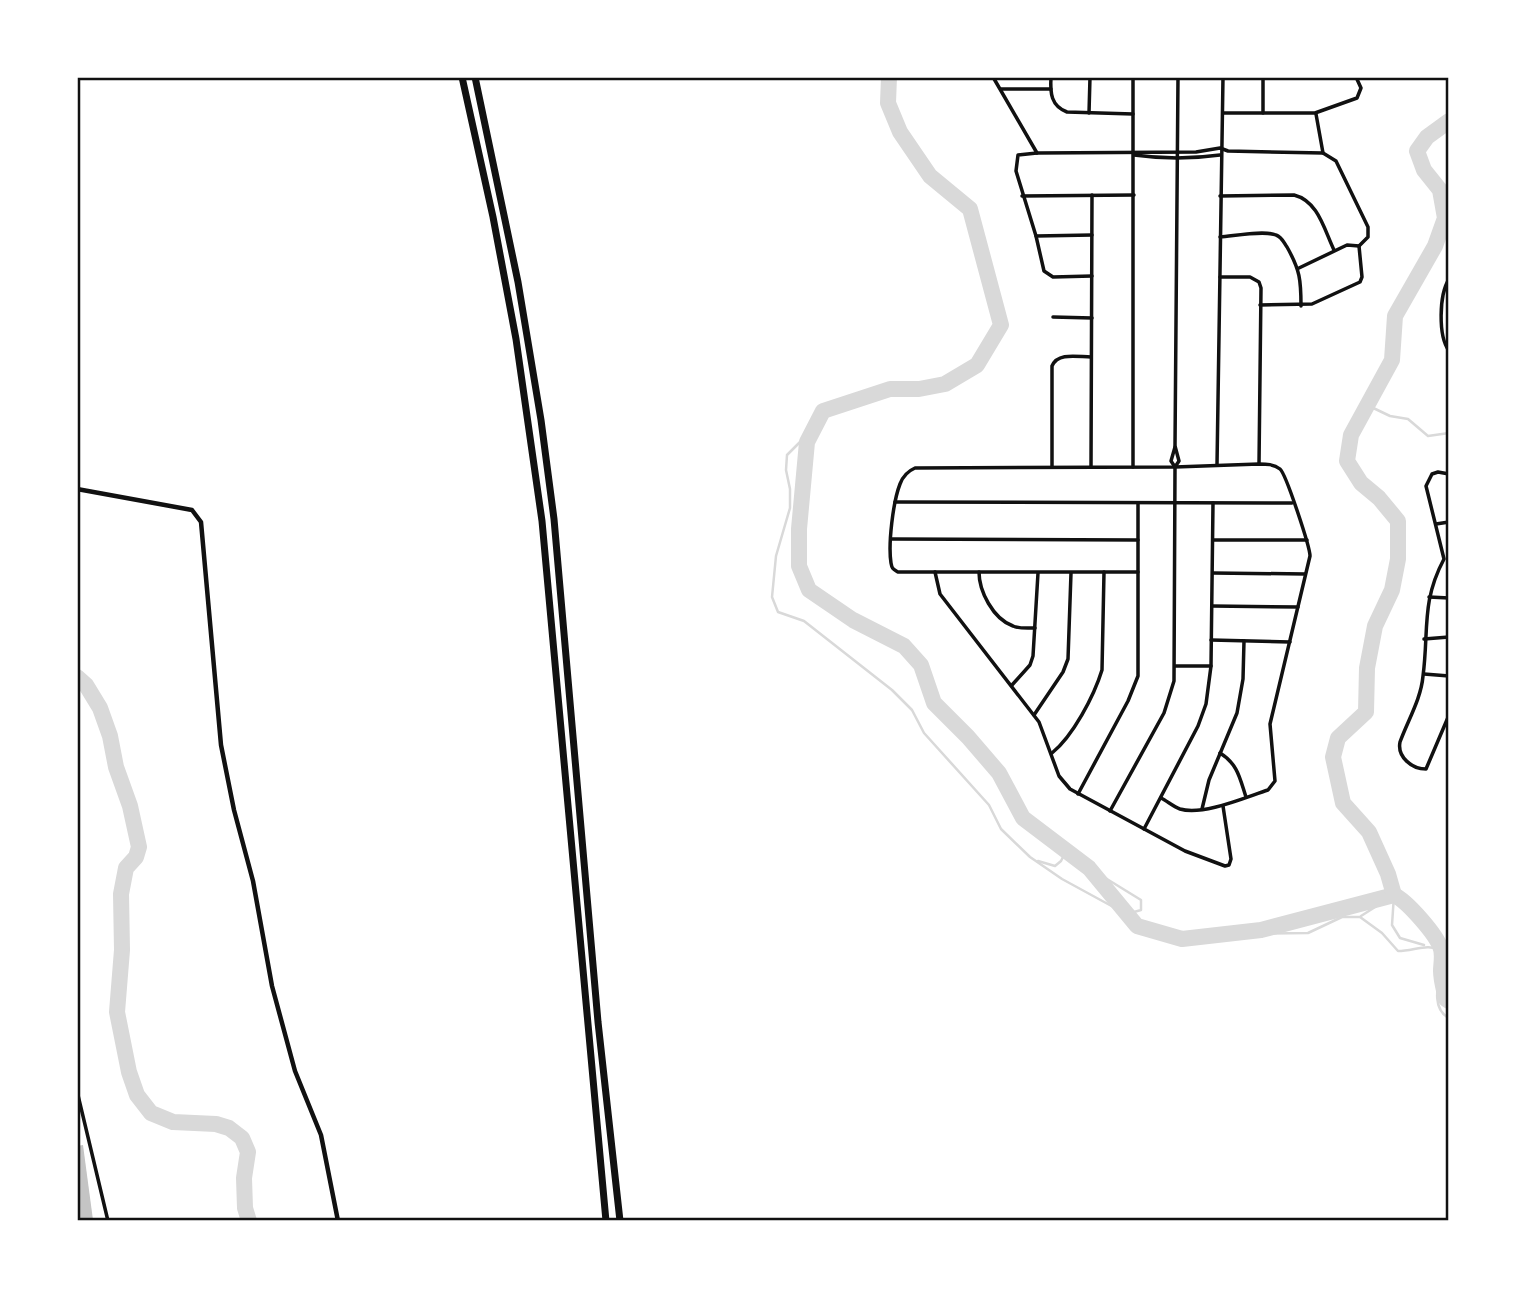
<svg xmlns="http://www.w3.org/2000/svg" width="1526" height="1298" viewBox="0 0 1526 1298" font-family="Helvetica,sans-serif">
<rect width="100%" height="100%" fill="#fff"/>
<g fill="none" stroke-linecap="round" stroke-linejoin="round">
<g stroke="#d9d9d9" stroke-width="2.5">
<polyline points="1367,405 1390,416 1408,419 1428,436 1449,433"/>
<polyline points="815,427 787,455 786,470 790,489 790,508 776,556 772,597 778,612 804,621 892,690 912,710 924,733 989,805 1001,829 1030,857 1062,879 1128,915"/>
<polyline points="1038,861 1055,866 1061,861 1065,853 1077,859"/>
<polyline points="1089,868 1141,900 1141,910 1134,912 1132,921"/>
<polyline points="1394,895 1392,925 1400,938 1424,945"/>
<polyline points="1361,916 1394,895"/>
<path d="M1222,934L1308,933L1342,917H1360L1382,933L1398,951C1414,951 1427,943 1441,950"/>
<path d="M1441,968C1438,984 1431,1009 1449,1018"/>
</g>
<g stroke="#d9d9d9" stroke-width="16">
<path d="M889,77L888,103L900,132L930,176L970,209L1001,325L977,365L945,384L919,389H890L823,411L807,442L799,529V566L809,590L853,620L904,646L921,665L934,703L968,737L999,773L1023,818L1089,868L1137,926L1182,939L1261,930L1394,895C1407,901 1437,935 1441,949C1443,956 1441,964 1441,971C1441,980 1444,990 1446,999L1449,1001"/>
<polyline points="77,677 86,685 100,708 110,736 116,767 130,806 139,847 136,857 126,868 121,894 122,950 117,1012 129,1072 137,1095 151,1113 173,1122 216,1124 229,1128 242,1138 248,1152 244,1178 245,1208 249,1221"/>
<polyline points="1394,895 1388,874 1369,832 1343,803 1333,757 1338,738 1366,712 1367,668 1375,626 1392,590 1398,559 1398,521 1379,498 1361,483 1347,461 1351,435 1392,360 1395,316 1435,246 1445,218 1440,190 1424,170 1417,151 1427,137 1449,121"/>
</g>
</g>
<polygon fill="#c4c4c4" points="83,1145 93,1220 77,1221 77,1146"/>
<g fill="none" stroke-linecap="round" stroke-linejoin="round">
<g stroke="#111" stroke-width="3.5">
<polyline points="993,77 1037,153"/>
<path d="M1051,77C1050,93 1051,106 1067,112L1133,114"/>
<polyline points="1263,77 1263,113"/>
<polyline points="1001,89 1051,89"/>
<polyline points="1089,113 1090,77"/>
<polyline points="1223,113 1315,113 1357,98 1361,88 1356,77"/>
<polyline points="1316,114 1323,153"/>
<path d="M1134,155C1163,159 1191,159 1220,155"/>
<polyline points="1022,196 1134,195"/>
<path d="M1220,196L1294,195C1318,201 1324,229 1334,250"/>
<polyline points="1036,236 1092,235"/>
<path d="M1220,237C1234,236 1264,230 1276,235C1282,237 1284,243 1287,247C1300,270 1301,280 1301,306"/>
<polyline points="1299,268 1347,245 1359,246"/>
<polyline points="1092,276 1053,277 1044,271 1036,236 1016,171 1018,155 1037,153 1196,152 1220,148 1228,151 1323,153 1336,161 1368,227 1368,237 1359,246 1362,277 1360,282 1312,304 1260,305"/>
<polyline points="1220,277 1250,277 1259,282 1261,288 1259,464"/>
<path d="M1449,279C1439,295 1438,336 1449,351"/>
<polyline points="1053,317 1092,318"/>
<polyline points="1175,447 1171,461 1175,467"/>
<polyline points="1217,465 1223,77"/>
<path d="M1052,467V366C1058,352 1078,357 1091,357"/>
<polyline points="1091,467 1092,195"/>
<polyline points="1133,467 1133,77"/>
<path d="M1449,474L1438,472L1432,474L1426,486L1444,559C1421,602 1429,631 1423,676C1421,699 1408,720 1400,742C1397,757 1412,769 1426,769L1449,715"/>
<polyline points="895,502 1292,503"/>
<polyline points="1436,524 1449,522"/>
<polyline points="892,539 1138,540"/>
<polyline points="1213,540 1307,540"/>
<polyline points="935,572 940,594 1039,722 1059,776 1070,789 1185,851 1225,866 1229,865 1231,859 1223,806"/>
<path d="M979,572C979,591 993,619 1013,626C1020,629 1028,628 1035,628"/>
<path d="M1138,572H898C893,569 892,569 891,563C888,544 893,502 900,484C903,476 908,471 915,468L1175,467L1259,464C1266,464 1274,464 1280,469C1286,474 1310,547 1310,556L1270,724L1275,781L1268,790C1246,797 1203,816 1180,809C1174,807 1167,801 1161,798"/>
<polyline points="1213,573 1305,574"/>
<polyline points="1429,597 1449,598"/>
<polyline points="1212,606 1298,607"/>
<polyline points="1424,639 1449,637"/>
<polyline points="1211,640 1290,642"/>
<polyline points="1175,666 1211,666"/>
<polyline points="1424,674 1449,676"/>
<polyline points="1012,685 1030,665 1033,656 1038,573"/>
<polyline points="1034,715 1063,672 1068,659 1071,573"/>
<path d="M1052,753C1073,736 1094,696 1102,670L1104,572"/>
<path d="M1220,753C1238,764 1240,779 1246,797"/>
<polyline points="1078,794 1128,701 1138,676 1138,504"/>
<polyline points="1202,809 1209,780 1237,713 1243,679 1244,641"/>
<polyline points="1110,811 1164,713 1174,681 1175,467 1179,461 1175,446 1178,77"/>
<polyline points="1144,829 1198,726 1206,704 1211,666 1213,503"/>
<polyline points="77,1091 108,1221"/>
</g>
<polyline stroke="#111" stroke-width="4.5" points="77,489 192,510 201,522 221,745 234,810 253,881 272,986 295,1071 321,1135 338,1221"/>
<g stroke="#111" stroke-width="7">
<polyline points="462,77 493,217 516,339 542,521 606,1221"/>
<polyline points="475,77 518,282 541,420 554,519 598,1022 620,1221"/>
</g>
</g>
<rect width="1526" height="1298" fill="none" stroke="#ffffff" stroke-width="158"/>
<rect x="79" y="79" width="1368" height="1140" fill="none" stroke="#111" stroke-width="2.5"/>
</svg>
